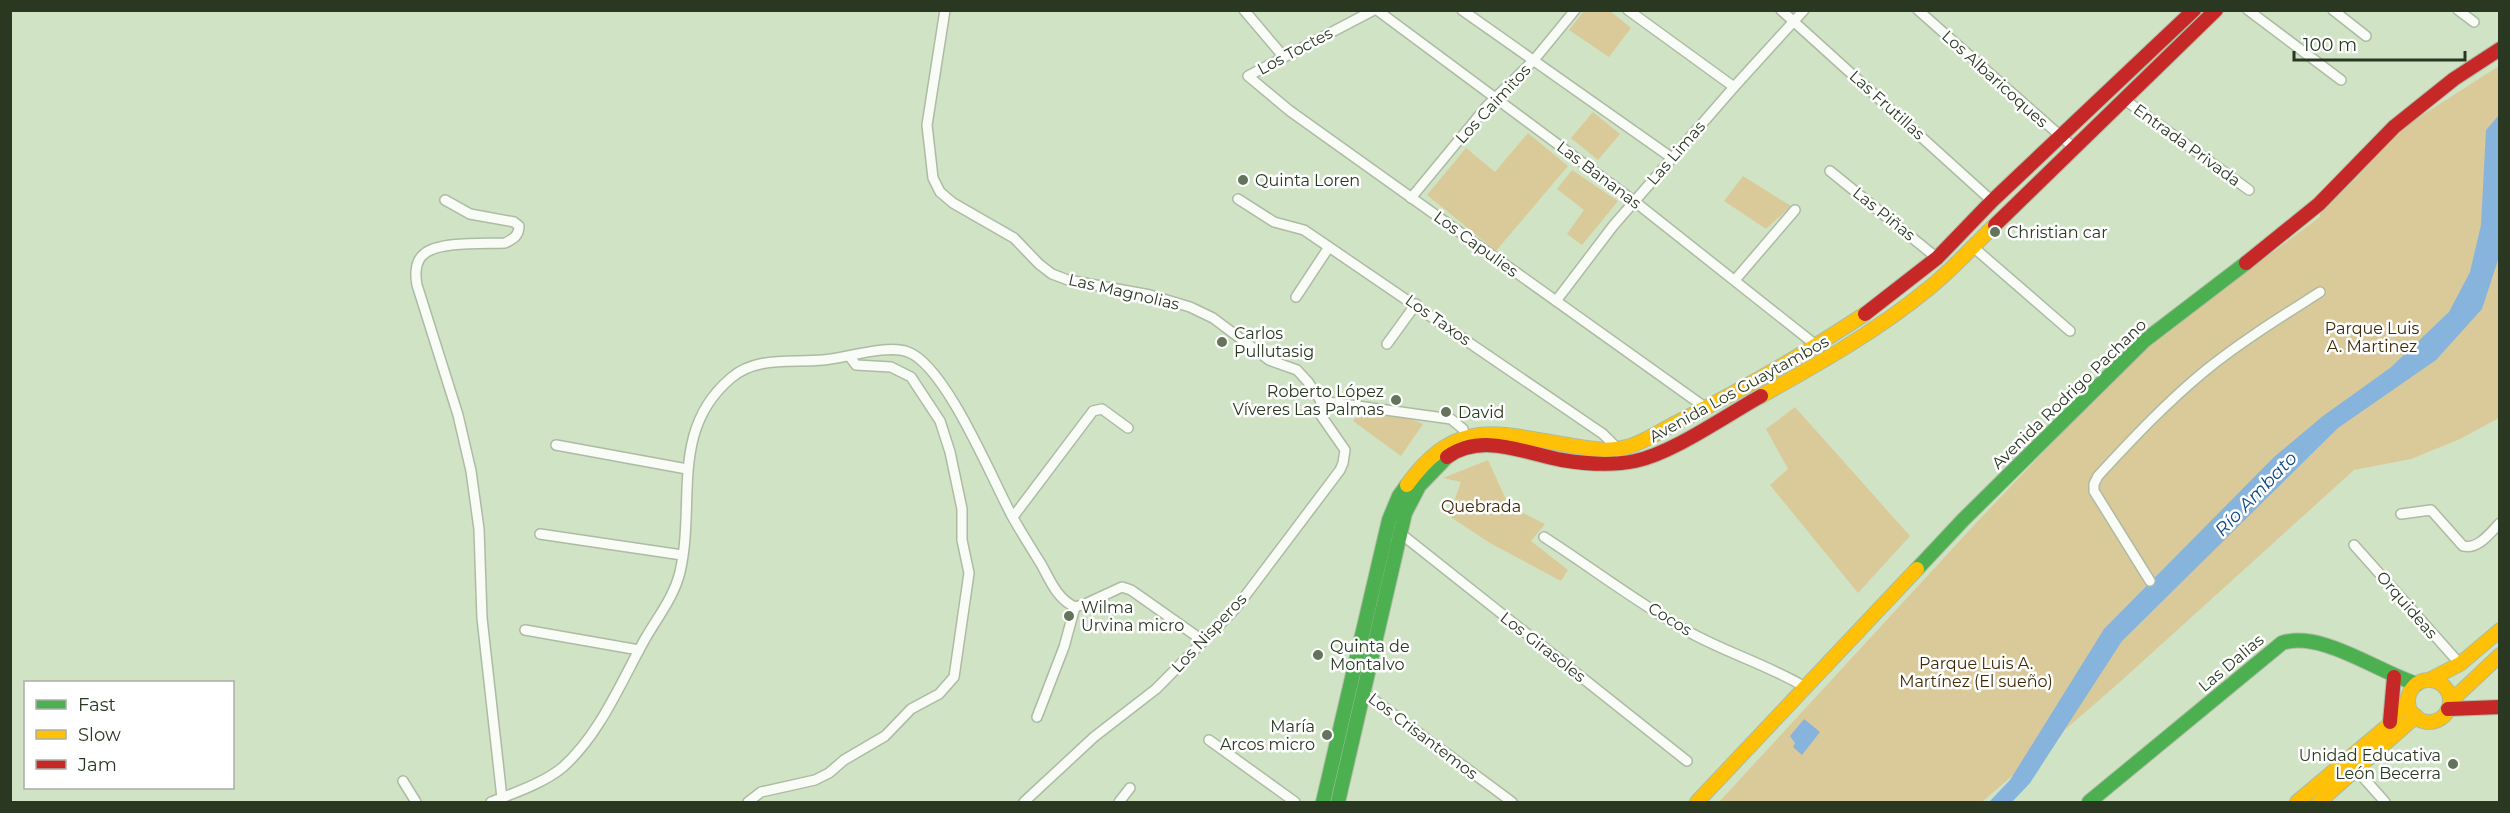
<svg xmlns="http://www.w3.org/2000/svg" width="2510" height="813" viewBox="0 0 2510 813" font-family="Montserrat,sans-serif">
<rect width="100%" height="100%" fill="#d0e3c4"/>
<g fill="#daca9a">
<polygon points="1584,11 1610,11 1631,28 1609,57 1569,30"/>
<polygon points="2499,66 2500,417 2497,419 2460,439 2411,459 2354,470 2121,681 1982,802 1719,802 1977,522 2141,349 2260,259 2273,252 2320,217 2320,209 2396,132"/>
<polygon points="1593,112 1620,134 1598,160 1571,138"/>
<polygon points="1528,133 1568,166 1496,251 1427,195 1466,148 1495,172"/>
<polygon points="1572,170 1618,201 1582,245 1567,234 1584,210 1557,189"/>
<polygon points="1743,176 1791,206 1766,229 1724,201"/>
<polygon points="1795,407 1910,536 1858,593 1770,485 1788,469 1766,429"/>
<path d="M1361,411C1383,412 1404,415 1423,424L1401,456L1353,421Z"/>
<polygon points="1488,460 1509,506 1545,524 1531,541 1568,570 1561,581 1490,543 1449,516 1461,482 1443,478"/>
</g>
<g fill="#86b4dc">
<polygon points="2499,115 2499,257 2482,309 2436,360 2338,428 2122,641 2030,783 2012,802 1989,802 2010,780 2104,629 2274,457 2323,416 2390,368 2449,312 2470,272 2481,225 2486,130"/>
<polygon points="1804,719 1820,732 1802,755 1793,747 1795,743 1790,736"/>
</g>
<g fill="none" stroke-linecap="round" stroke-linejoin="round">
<defs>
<g id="street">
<polyline points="945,10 927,125 933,178 940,192 953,203 1014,238 1039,264 1052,274 1068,280 1150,295 1190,307 1213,318 1269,360 1297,370 1308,382 1321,401"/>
<polyline points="1244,10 1283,56"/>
<polyline points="1374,10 1248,76 1290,111 1706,408"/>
<polyline points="1377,10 1634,201 1817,346"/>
<polyline points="1462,10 1672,158"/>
<polyline points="1628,10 1734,87"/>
<polyline points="1781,10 1992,201"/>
<polyline points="1918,10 2073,147"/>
<polyline points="2248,10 2341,80"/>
<polyline points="2333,10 2366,36"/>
<polyline points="2458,10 2474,22"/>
<polyline points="2125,100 2249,190"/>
<polyline points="1830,171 1937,258"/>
<polyline points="1411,198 1487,106 1534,60 1575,10"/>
<polyline points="1238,199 1274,222 1304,230 1329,247 1603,434 1618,449 1617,452"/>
<path d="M445,200L470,214L514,222L519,226C519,236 513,239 505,243C485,244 439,241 424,254C415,261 415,275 417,285L458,415L471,471L479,529L482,618L502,798"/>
<polyline points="1972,246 2070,331"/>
<polyline points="1735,280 1795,210"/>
<polyline points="1296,297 1329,247"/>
<polyline points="1556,301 1613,226 1734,87 1804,10"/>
<polyline points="1387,344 1416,304"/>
<polyline points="1321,401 1451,419 1463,429 1466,441"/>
<polyline points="556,445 687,469"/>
<path d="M2401,514L2431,510L2463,546C2478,550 2490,533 2500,523"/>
<polyline points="1013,517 1093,411 1102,409 1128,428"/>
<polyline points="1400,533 1687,761"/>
<polyline points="540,534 682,555"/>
<path d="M1544,537C1592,568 1639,604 1689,632C1727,653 1768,665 1805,687"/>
<polyline points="2354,545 2460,664"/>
<path d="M2150,581L2094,491V484L2098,476C2132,439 2167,402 2206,370C2242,341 2281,317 2320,292"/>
<polyline points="1075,607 1085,604 1122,587 1131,590 1202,640"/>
<polyline points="525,630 639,650"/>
<polyline points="1362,691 1512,802"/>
<polyline points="1037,717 1064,647 1075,607"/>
<polyline points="1209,740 1295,802"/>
<polyline points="2353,766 2385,802"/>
<polyline points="403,781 416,802"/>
<path d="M491,802C514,793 544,783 563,767C600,734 621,682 645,639C657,618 674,597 680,572C696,503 669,430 731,378C756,356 791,363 823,360C846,358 887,344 908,352C946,366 992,479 1012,516C1021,532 1031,548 1041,564C1050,580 1057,599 1075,607"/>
<polyline points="748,802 761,792 815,780 829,773 844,760 885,736 911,709 939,694 954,677 969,573 962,540 962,509 950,452 940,421 911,377 891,367 856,365 850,357"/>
<polyline points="1024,802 1094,737 1156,689 1236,608 1340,470 1343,463 1345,450 1320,414 1321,401"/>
<polyline points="1119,802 1130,788"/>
</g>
<g id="fast">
<polyline points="1917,569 1963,520 2144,341 2246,263"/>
<polyline points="1323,802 1389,520 1399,496 1407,485"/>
<polyline points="1338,802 1405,513 1419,486 1447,457"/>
<path d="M2089,802L2282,643C2321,630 2378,672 2417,684"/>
</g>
<g id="slow">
<path d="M1761,396C1818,364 1877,331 1928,289C1952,270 1973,246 1995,225"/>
<path d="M1407,485C1458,415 1498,434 1573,446C1591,449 1609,452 1627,447C1645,442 1663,429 1680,421C1744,389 1806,353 1865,314"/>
<polyline points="2429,680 2460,664 2500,630"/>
<circle cx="2429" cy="701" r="21"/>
<polyline points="2450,702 2500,655"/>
<polyline points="1697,802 1917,569"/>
<polyline points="2297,802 2390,724 2408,699"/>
<polyline points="2319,802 2416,716"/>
</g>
<g id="jam">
<polyline points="1995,225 2216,10"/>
<polyline points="2246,263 2319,204 2394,127 2454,79 2500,49"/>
<polyline points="1865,314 1937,258 1992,201 2194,10"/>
<path d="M1447,457C1482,432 1524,453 1562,460C1586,464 1611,466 1635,461C1673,453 1725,416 1761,396"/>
<polyline points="2448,709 2500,707"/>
<polyline points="2390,722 2394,677"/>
</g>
</defs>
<use href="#street" stroke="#adbba4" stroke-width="12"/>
<use href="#fast" stroke="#adbba4" stroke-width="16"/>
<use href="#slow" stroke="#adbba4" stroke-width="16"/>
<use href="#jam" stroke="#adbba4" stroke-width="16"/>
<use href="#street" stroke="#f8fbf6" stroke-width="9"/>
<use href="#fast" stroke="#4caf50" stroke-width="14"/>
<use href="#slow" stroke="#ffc107" stroke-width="14"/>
<use href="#jam" stroke="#c62828" stroke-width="14"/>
</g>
<g fill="#64745b" stroke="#fff" stroke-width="2">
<circle cx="1243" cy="180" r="6"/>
<circle cx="1995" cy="232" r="6"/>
<circle cx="1222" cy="342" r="6"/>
<circle cx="1396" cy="400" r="6"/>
<circle cx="1446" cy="412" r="6"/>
<circle cx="1069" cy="616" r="6"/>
<circle cx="1318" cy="655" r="6"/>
<circle cx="1327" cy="735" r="6"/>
<circle cx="2453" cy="764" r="6"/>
</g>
<g text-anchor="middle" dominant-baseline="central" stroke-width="5" stroke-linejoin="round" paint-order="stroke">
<g font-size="16" fill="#2a3822" stroke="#fff">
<text transform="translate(1295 51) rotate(-28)">Los Toctes</text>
<text transform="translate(1995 79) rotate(42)">Los Albaricoques</text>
<text transform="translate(1493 104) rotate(-47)">Los Caimitos</text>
<text transform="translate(1887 105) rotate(42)">Las Frutillas</text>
<text transform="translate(2187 145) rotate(36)">Entrada Privada</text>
<text transform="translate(1676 153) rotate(-49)">Las Limas</text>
<text transform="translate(1599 175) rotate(37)">Las Bananas</text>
<text transform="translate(1884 214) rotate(39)">Las Piñas</text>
<text transform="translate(1476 244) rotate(36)">Los Capulies</text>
<text transform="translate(1124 292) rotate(13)">Las Magnolias</text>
<text transform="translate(1438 320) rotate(35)">Los Taxos</text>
<text transform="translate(1739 389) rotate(-29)">Avenida Los Guaytambos</text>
<text transform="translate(2069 394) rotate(-44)">Avenida Rodrigo Pachano</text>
<text transform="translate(2407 605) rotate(49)">Orquideas</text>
<text transform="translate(1670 619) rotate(32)">Cocos</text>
<text transform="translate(1209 633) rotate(-47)">Los Nisperos</text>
<text transform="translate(1543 647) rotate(38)">Los Girasoles</text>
<text transform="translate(2231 663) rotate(-40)">Las Dalias</text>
<text transform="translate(1423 736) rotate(37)">Los Crisantemos</text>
</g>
<g font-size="16" fill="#2a3822" stroke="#fff" text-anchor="start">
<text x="1255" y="180">Quinta Loren</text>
<text x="2007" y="232">Christian car</text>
<text x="1234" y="333">Carlos<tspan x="1234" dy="18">Pullutasig</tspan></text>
<text x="1384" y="391" text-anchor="end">Roberto López<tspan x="1384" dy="18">Víveres Las Palmas</tspan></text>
<text x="1458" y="412">David</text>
<text x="1081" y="607">Wilma<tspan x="1081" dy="18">Urvina micro</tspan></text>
<text x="1330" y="646">Quinta de<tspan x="1330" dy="18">Montalvo</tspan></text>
<text x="1315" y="726" text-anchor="end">María<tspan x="1315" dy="18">Arcos micro</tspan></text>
<text x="2441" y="755" text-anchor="end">Unidad Educativa<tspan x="2441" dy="18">León Becerra</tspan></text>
</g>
<g font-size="16" fill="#412a05" stroke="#fff">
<text x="2372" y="328">Parque Luis<tspan x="2372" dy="18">A. Martinez</tspan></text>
<text x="1481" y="506">Quebrada</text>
<text x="1976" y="663">Parque Luis A.<tspan x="1976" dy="18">Martínez (El sueño)</tspan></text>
</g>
<g font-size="18" font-style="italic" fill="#0b4786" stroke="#fff">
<text transform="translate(2256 494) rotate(-46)">Río Ambato</text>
</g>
</g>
<rect width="2510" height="813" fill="none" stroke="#2a3822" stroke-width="24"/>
<rect x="24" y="681" width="210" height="108" fill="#ffffff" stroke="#aaafa7" stroke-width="1.5"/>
<rect x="36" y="700" width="30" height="9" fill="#4caf50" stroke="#aaafa7" stroke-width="1.5"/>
<text x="78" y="711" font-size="18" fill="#2a3822">Fast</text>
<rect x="36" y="730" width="30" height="9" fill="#ffc107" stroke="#aaafa7" stroke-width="1.5"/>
<text x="78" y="741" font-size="18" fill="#2a3822">Slow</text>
<rect x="36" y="760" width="30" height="9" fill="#c62828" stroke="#aaafa7" stroke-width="1.5"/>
<text x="78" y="771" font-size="18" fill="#2a3822">Jam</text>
<path d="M2294 51v9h171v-9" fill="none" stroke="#2a3822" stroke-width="3"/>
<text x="2303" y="51" font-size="18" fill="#2a3822" stroke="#ffffff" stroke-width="4.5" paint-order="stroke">100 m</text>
</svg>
